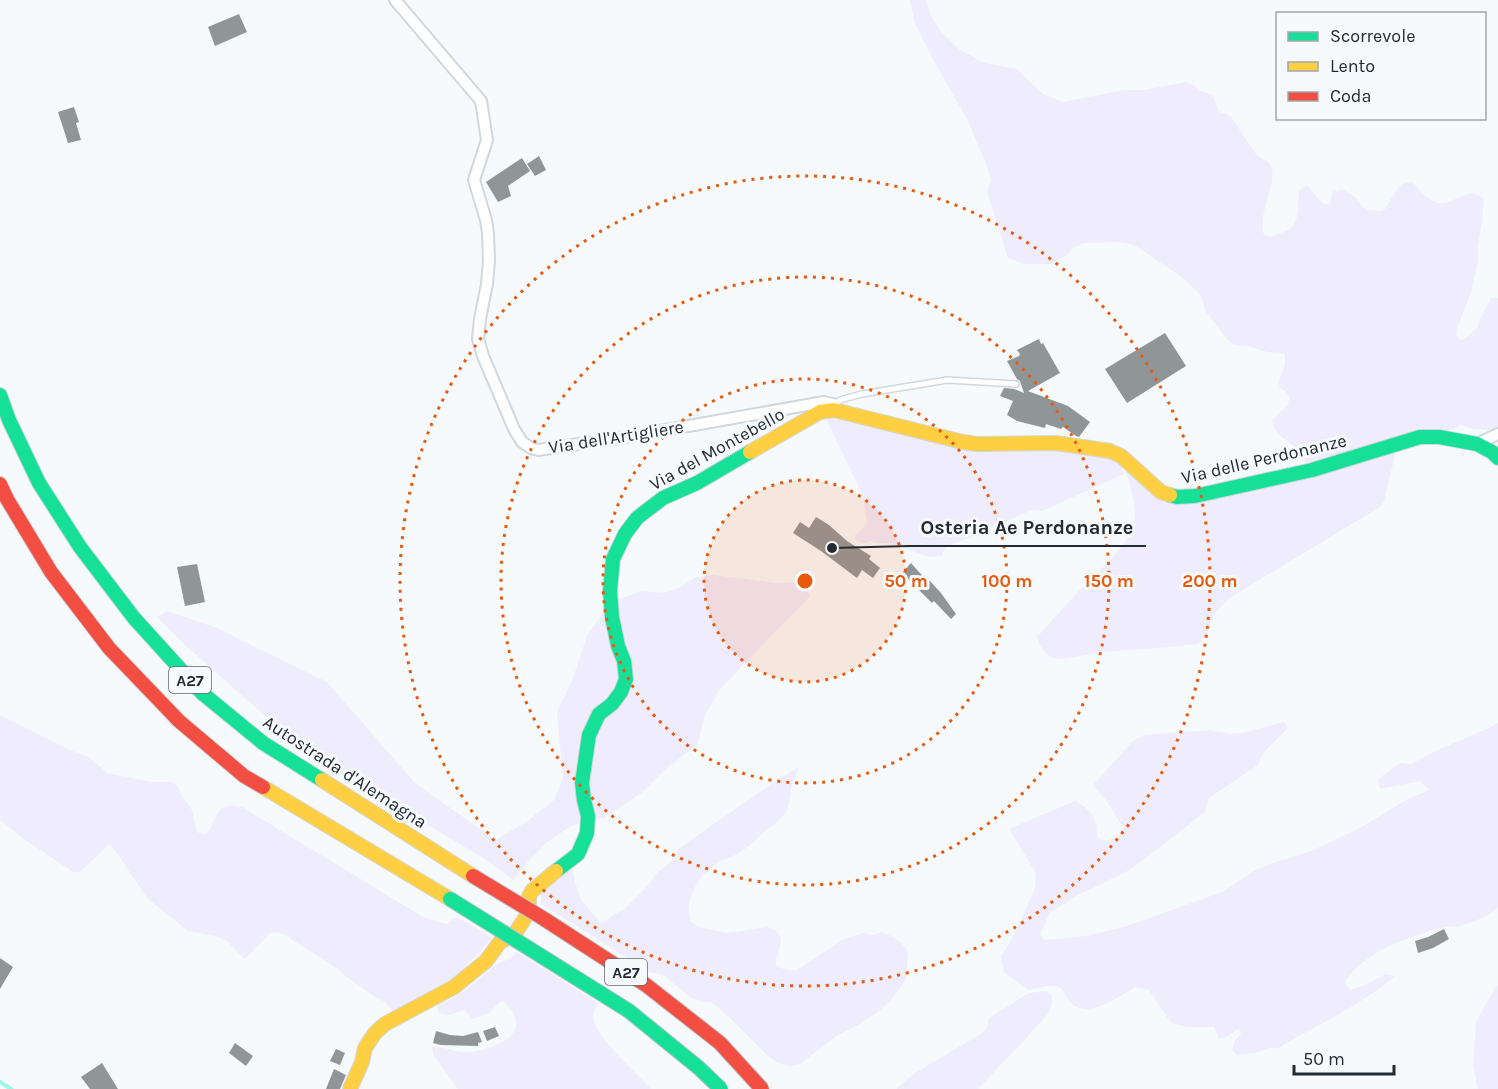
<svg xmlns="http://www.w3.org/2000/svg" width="1498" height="1089" viewBox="0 0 1498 1089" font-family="Karla,sans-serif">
<rect width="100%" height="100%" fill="#f7fafc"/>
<g fill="#efecfd">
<path d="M910,0H926L930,13L940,31L960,50L985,63L1017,69L1043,94L1063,102L1124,90H1144L1186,82L1194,85L1198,90L1212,95L1220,113L1226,114L1231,117C1237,125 1243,135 1249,144C1252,147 1254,152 1257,155C1262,159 1269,160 1271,166C1278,183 1257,213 1264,235C1270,237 1272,236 1278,234C1302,227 1297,211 1299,191L1307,185L1323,204H1330L1332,192L1342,189L1355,197L1362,206L1368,210L1381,211L1385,209L1394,194L1402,184L1412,182C1420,189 1427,201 1438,203C1455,206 1466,184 1484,199L1482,219L1478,248V261L1471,293L1457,328L1456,335L1459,339L1462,340L1467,337L1478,327L1480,319L1491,298H1498V431L1473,429L1461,425L1448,431L1308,468C1305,462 1303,455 1298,450C1289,440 1273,436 1272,420L1287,406L1290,397L1285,391L1280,388C1276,376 1289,368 1284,353L1267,352L1248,346L1234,345L1228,340L1206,312L1201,296L1196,290L1180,276L1136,246L1126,243L1116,242L1084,243L1073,248L1066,256L1050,264H1023L1008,258L987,192L991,180L988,169L967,119L934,61L915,24Z"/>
<polygon points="840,415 909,430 1118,459 1124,474 1042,511 1035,510 1029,511 985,531 949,546 945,548 942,556 928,557 892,543 877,543 870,541 867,543 858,542 855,539 855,535 864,528 867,522 863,496 828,423 827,417"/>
<path d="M1396,451L1384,501L1380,507L1228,599C1223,605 1215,612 1212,619C1205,631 1212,634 1197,644C1166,648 1135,649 1104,652C1091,653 1065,661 1053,658C1044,655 1039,645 1037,637L1085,584L1089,582C1102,568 1122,549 1132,532C1140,517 1130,482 1124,467L1175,499Z"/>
<polygon points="713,575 775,583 815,582 808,592 810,596 720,689 705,715 698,743 696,746 668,767 643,792 604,818 593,819 571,826 546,843 522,868 514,880 483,858 327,765 256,708 186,646 157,617 167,611 217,628 327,682 416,784 496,840 526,822 554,800 563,779 557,712 573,678 587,636 611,602 641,591 662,593 679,588 694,578"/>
<path d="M0,715L70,750L88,757L108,773L151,782H171L177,785L182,796L192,810L197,832L206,835C219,817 215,800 242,807L423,917L446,924L457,917L492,937L481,951L453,978L394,1013L385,1002L372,995L343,974L339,970L285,935L277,932L270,933L245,959L240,955L227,941L216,936L188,931L147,898L114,849L109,844L80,872H73L24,839L0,820Z"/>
<path d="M1284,722L1288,728L1264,752L1258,765L1209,798L1205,812L1130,870L1078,895L1050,913L1040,933L1044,940L1086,936L1127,926L1222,892L1254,871L1270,864L1311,851L1358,829L1406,800L1429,790L1420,781L1380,789L1378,779L1400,763L1411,764L1438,750L1489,728L1498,723V908C1488,916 1472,923 1460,926C1453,927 1447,926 1441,928C1406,938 1366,950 1345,982L1350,990L1363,986L1386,974L1395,976C1360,1006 1317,1025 1278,1048H1269L1256,1053L1237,1055L1232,1050L1235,1040L1241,1034L1239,1028L1228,1036L1219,1039L1214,1027H1187L1171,1023L1149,990L1135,987C1120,996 1088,1020 1071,1003C1065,998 1065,988 1056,986C1049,985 1035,989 1028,990L1004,972L1001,956L1010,943L1035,889L1036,873L1009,829L1075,801C1084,805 1093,813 1096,824C1097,830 1096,833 1099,839L1106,841L1115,838L1124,829L1106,800L1093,785L1134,740L1145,735L1210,730L1230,734L1242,733Z"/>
<path d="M799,767C797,772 794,778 792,784C790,795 791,805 784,815C778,822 770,827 763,833C756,839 750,846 742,851C736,856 728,857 721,861C701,872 682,899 691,922L699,927L727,933L768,927L776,931L781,937C781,947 775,957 776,967L789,970H797L842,940L860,934L864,933L873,935L882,932C892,936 905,943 908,953L906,979L892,999L879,1011L860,1024L838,1035L800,1064L792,1066H788L776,1062L769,1057L728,1016L711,1002H703L691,998L662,974L647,972L601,941L541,904V890L571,861L575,882L581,900L601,923L624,909L648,885L658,872L676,858L678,849L774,782Z"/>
<path d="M517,952L598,1003C595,1009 592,1015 594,1021C599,1040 637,1073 651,1089H458L433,1055L432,1047C443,1046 454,1052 465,1052C482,1052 519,1043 516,1020C515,1013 508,1007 503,1001L499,1003L489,1013L473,1019L464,1010L450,1015L439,1013L437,1006C452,999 466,991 478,980C483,976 487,971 493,967C502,960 509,962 517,952Z"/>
<polygon points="1498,986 1498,1089 1478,1089 1473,1066 1476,1022 1495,988"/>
<path d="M1046,991L1051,994C1054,1007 1049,1012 1042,1021L978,1089H896L915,1073L982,1033L987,1027L989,1018L1029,993Z"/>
</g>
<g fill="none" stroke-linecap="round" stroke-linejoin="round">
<polyline stroke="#98fae7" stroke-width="4" points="0,1082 11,1089"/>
</g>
<g fill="#909698">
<polygon points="239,14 247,32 215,46 208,27"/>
<polygon points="74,107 79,122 76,123 81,140 68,143 58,112"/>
<polygon points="539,156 546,170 535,176 527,164"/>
<polygon points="522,158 530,171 508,186 511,196 498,202 486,182"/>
<polygon points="1165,333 1186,366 1127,403 1105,369"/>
<polygon points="1039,339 1041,344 1043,343 1060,373 1028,391 1068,406 1090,422 1079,437 1076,436 1063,427 1061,429 1046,424 1045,428 1017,421 1007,415 1013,401 1000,396 1004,388 1014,389 1024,393 1020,381 1017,379 1007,361 1019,356 1020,354 1017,350"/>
<polygon points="816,517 829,525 847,541 871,556 869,559 880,568 873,578 862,570 857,578 821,551 793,533 800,522 809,528"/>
<polygon points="911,563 927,581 929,580 941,593 956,614 951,619 934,601 932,603 902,573"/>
<polygon points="197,564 205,602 185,606 177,567"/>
<polygon points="1444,929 1449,939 1433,948 1418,953 1415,941 1428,937"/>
<polygon points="0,958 13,967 0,989"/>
<polygon points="495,1027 499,1036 487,1041 483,1031"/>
<polygon points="436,1031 450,1035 463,1036 478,1032 482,1042 478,1043 478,1046 441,1045 433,1043"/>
<polygon points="235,1043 253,1056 246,1066 229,1053"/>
<polygon points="336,1049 345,1053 340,1065 330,1061"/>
<polygon points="102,1063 118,1089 90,1089 81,1077"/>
<polygon points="334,1069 346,1075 340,1089 326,1089"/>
</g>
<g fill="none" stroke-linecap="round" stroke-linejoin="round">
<defs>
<polyline id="lane" points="833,404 843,399 862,394 947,380 1016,384"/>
<g id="street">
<polyline points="395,0 481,101 487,140 474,180 486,220 488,233 489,261 487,284 480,319 478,339 483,356 514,429 522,442 531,448 538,450 626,437 824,402 833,404 834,410"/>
<polyline points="1477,444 1498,434"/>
</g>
<g id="fast">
<polyline points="0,395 9,420 39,483 80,547 134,618 202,693 263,743 322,780"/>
<polyline points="1170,495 1177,497 1195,496 1312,470 1420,437 1439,437 1477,444 1492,452 1498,458"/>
<polyline points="556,871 578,854 587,833 588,816 584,800 582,783 589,735 599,714 612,704 621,692 626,679 624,661 618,646 612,617 610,591 613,559 625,534 637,518 663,498 697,483 750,452"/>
</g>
<g id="slow">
<polyline points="750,452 820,412 834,410 963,442 977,444 1056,443 1110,451 1121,456 1161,492 1170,495"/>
<polyline points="322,780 473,876"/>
<polyline points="263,787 450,899"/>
<polyline points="350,1089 362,1062 365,1048 375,1033 385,1024 454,987 486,961 500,942 514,935 529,912 529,896 532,891 556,871"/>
</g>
<polyline id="jam" points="0,484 7,499 51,572 109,648 179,721 244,776 263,787"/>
</defs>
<use href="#lane" stroke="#d2d7db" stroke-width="8"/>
<use href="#street" stroke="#d2d7db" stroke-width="14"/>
<use href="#fast" stroke="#d2d7db" stroke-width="16"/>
<use href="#slow" stroke="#d2d7db" stroke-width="16"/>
<use href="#jam" stroke="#d2d7db" stroke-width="16"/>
<use href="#lane" stroke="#fefeff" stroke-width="5"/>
<use href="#street" stroke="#fefeff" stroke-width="10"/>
<use href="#fast" stroke="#16e098" stroke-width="14"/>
<use href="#slow" stroke="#ffcf43" stroke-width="14"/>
<use href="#jam" stroke="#f24e42" stroke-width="14"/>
<defs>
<polyline id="fast-bridge" points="450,899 629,1011 699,1068 721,1089"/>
<polyline id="jam-bridge" points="473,876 541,917 646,985 720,1043 762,1089"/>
</defs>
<use href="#fast-bridge" stroke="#bec2ca" stroke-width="16" stroke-linecap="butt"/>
<use href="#jam-bridge" stroke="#bec2ca" stroke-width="16" stroke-linecap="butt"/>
<use href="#fast-bridge" stroke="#16e098" stroke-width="14"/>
<use href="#jam-bridge" stroke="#f24e42" stroke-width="14"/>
</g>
<circle cx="805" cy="581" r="101" fill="#e8590c" fill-opacity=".12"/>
<g fill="none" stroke="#e8590c" stroke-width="3" stroke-dasharray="3 6">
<circle cx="805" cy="581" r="101"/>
<circle cx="805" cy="581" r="202"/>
<circle cx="805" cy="581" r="304"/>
<circle cx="805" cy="581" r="405"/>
</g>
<g text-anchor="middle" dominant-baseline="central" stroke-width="6" stroke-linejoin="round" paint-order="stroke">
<g fill="#f6fafd" stroke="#63696e" stroke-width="1.5">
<rect x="169" y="667" width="42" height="26" rx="4.5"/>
<rect x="605" y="959" width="42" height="26" rx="4.5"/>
</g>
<g font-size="16" font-weight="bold" fill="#242b30">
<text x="190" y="680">A27</text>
<text x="626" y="972">A27</text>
</g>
<g font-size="18" fill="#242b30" stroke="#f6fafd">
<text transform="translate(616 437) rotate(-9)">Via dell'Artigliere</text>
<text transform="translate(717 449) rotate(-29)">Via del Montebello</text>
<text transform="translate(1264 459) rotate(-13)">Via delle Perdonanze</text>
<text transform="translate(345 772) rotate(33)">Autostrada d'Alemagna</text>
</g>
</g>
<circle cx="805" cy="581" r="9" fill="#e8590c" stroke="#f6fafd" stroke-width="3"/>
<g font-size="18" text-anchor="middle" font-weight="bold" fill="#e8590c" stroke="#f6fafd" stroke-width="6" stroke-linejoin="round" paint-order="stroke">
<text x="906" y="587">50 m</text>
<text x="1007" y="587">100 m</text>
<text x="1109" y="587">150 m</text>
<text x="1210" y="587">200 m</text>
</g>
<path fill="none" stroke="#242b30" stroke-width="2" d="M832 548L909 546H1146"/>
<circle fill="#242b30" stroke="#f6fafd" stroke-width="2" cx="832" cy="548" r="6"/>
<g font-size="20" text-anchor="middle" font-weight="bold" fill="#242b30" stroke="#f6fafd" stroke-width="6" stroke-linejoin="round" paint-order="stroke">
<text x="1027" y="534">Osteria Ae Perdonanze</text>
</g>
<rect x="1276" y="12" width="210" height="108" fill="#f6fafd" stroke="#a2a7ab" stroke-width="1.5"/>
<rect x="1288" y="32" width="30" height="9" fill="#16e098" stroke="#a2a7ab" stroke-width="1.5"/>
<text x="1330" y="42" font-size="18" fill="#242b30">Scorrevole</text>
<rect x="1288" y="62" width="30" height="9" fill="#ffcf43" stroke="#a2a7ab" stroke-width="1.5"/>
<text x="1330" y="72" font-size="18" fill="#242b30">Lento</text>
<rect x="1288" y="92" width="30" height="9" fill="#f24e42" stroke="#a2a7ab" stroke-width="1.5"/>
<text x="1330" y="102" font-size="18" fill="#242b30">Coda</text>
<path d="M1294 1065v9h100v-9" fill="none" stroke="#242b30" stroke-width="3"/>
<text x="1303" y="1065" font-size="18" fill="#242b30" stroke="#f6fafd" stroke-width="4.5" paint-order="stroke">50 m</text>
</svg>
